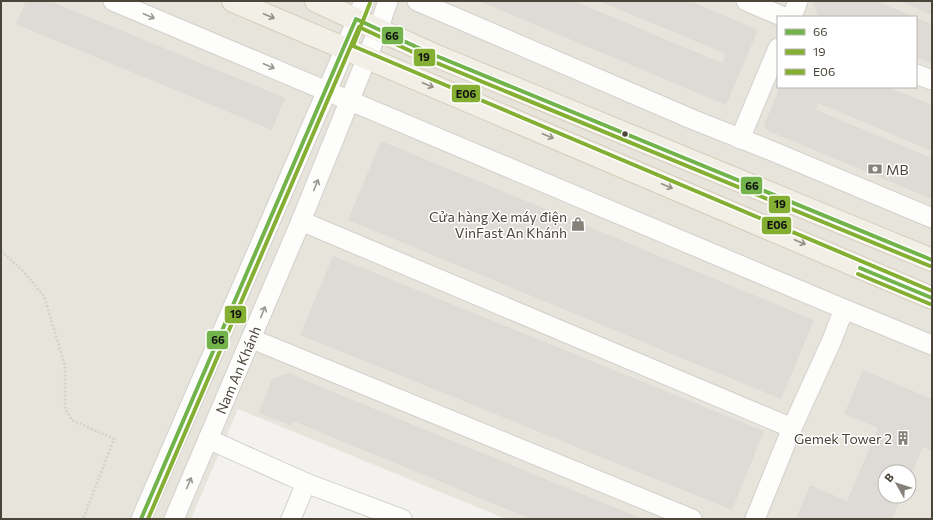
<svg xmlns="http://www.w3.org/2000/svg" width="933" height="520" viewBox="0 0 933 520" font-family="Commissioner,sans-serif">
<rect width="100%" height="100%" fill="#f4f2ee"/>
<path fill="#e7e4dc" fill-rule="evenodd" d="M1,1H932V519H506L238,409L191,519H1ZM778,17H916V87H778ZM885,472H909V496H885Z"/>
<g fill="#dedbd6">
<polygon points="26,1 50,1 285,98 272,130 16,24"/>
<polygon points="479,1 574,1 722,63 726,54 599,1 690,1 758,30 726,105"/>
<polygon points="812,1 877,1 915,17 820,17 818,16"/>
<polygon points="899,1 932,1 932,15"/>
<polygon points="916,18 932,24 932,64 916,57"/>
<polygon points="780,87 888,87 932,105 932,151 818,103 816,110 932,158 932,199 768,131 764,125"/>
<polygon points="381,141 814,320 781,399 348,220"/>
<polygon points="333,256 764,431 732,510 300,335"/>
<polygon points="863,370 932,399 932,451 923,447 909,479 909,472 885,472 885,496 902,496 892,519 796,519 810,485 847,501 878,428 844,414"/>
<polygon points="289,373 309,382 643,519 531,519 293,421 292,426 259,413 272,379"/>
</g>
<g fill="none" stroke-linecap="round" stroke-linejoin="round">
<defs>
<g id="minor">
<polyline points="113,1 844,309 932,345"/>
<polyline points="417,1 694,120 772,151 932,218"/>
<polyline points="746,1 784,17"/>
<polyline points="792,17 798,1"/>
<polyline points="916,74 932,80"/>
<polyline points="740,139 778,48"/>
<polyline points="301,221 792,428"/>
<polyline points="252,339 692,519"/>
<polyline points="208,439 306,483 402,519"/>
<polyline points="141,519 345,49 364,1"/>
<polyline points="174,519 301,221 378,30 388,1"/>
<polyline points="291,519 306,483"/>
<polyline points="755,519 792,428 832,340 844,309"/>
</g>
<g id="major">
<polyline points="233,1 932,298"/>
<polyline points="316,1 434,55 932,260"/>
</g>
</defs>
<use href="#minor" stroke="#d2d0cb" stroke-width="21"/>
<use href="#major" stroke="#d6cebb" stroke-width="24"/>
<polyline stroke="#d3d2cc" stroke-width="2.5" stroke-dasharray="2 2" stroke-linecap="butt" points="1,251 23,271 44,296 65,366 65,409 72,420 114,439 83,519"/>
<use href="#minor" stroke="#fdfdfc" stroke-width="19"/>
<use href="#major" stroke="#f2efe6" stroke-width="22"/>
<defs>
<g id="bus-1">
<polyline points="860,268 932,298"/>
<polyline points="141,519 356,19 434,55 932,260"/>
</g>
<g id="bus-2">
<polyline points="858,274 930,304"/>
<polyline points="148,519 359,27 432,61 930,266"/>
</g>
<polyline id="bus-3" points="370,3 353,46 932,291"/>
</defs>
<use href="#bus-1" stroke="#fff" stroke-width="7"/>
<use href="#bus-2" stroke="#fff" stroke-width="7"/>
<use href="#bus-3" stroke="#fff" stroke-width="7"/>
<use href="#bus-1" stroke="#72b44b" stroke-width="4"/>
<use href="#bus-2" stroke="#84af33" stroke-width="4"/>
<use href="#bus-3" stroke="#84af33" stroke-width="4"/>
</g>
<defs><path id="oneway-shaft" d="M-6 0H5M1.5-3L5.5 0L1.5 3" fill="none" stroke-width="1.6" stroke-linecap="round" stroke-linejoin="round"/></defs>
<g stroke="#9b9791">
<use href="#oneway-shaft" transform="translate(149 16) rotate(23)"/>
<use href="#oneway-shaft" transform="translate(269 66) rotate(23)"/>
<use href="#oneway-shaft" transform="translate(316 185) rotate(-68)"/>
<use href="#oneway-shaft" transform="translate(263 312) rotate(-68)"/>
<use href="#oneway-shaft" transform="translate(189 483) rotate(-67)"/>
</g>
<g stroke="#969187">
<use href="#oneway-shaft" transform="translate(269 16) rotate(23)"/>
<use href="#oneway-shaft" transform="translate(428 85) rotate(23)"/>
<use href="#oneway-shaft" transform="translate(548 136) rotate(23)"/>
<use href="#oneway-shaft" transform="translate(667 186) rotate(23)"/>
<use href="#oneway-shaft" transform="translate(800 242) rotate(23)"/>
</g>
<defs>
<symbol id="bank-bare" viewBox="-9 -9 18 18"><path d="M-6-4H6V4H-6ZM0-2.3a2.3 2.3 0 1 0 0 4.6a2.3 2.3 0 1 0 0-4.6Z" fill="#868178" stroke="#fff" stroke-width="2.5" paint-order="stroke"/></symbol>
<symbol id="shop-bare" viewBox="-9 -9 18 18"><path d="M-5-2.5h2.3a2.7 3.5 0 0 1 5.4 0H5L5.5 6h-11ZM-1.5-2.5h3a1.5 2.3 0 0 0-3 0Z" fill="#868178" stroke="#fff" stroke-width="2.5" paint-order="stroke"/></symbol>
<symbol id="building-bare" viewBox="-9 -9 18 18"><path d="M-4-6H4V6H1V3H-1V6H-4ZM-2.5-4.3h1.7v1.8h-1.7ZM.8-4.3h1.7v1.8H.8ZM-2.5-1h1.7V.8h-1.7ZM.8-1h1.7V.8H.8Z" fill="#868178" stroke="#fff" stroke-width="2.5" paint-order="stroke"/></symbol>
</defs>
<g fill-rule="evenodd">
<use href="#bank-bare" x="865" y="159" width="20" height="20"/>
<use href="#shop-bare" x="568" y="214" width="20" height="20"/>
<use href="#building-bare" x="893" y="428" width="20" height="20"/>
</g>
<circle fill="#4b4439" stroke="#fff" stroke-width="1.5" cx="625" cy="134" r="3.5"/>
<g text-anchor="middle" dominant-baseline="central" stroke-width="3" stroke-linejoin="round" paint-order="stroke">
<g font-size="14" fill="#4b4439" stroke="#fff" text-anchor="end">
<text x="886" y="169" text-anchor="start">MB</text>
<text x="567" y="216">Cửa hàng Xe máy điện<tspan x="567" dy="16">VinFast An Khánh</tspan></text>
<text x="892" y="438">Gemek Tower 2</text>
</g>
<g font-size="14" fill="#4b4439" stroke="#fff">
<text transform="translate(238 370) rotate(-67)">Nam An Khánh</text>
</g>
</g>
<g stroke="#fff" stroke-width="1.5">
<rect x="381" y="26" width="23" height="19" rx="4" fill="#72b44b"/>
<rect x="413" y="48" width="23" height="19" rx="4" fill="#84af33"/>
<rect x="451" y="84" width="30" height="19" rx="4" fill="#84af33"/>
<rect x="740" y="176" width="23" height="19" rx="4" fill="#72b44b"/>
<rect x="768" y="195" width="23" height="19" rx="4" fill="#84af33"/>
<rect x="761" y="216" width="31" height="19" rx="4" fill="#84af33"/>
<rect x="224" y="305" width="23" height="19" rx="4" fill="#84af33"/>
<rect x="206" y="330" width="23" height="20" rx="4" fill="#72b44b"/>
</g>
<g font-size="11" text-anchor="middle" font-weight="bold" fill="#111">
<text x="392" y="40">66</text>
<text x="424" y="61">19</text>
<text x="466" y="98">E06</text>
<text x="752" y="190">66</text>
<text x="780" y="208">19</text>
<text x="777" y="229">E06</text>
<text x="236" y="318">19</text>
<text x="218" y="344">66</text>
</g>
<rect width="933" height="520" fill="none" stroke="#4b4439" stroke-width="4"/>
<rect x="777" y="16" width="140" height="72" fill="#ffffff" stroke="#b7b4b0"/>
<rect x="785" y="29" width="20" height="6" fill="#72b44b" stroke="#b7b4b0"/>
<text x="813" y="36" font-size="12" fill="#4b4439">66</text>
<rect x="785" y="49" width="20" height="6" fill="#84af33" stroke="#b7b4b0"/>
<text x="813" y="56" font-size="12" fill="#4b4439">19</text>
<rect x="785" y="69" width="20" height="6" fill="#84af33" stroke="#b7b4b0"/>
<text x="813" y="76" font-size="12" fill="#4b4439">E06</text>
<g transform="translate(897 484) rotate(309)"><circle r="19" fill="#ffffff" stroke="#b7b4b0"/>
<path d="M0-3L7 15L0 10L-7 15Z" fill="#868178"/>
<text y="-6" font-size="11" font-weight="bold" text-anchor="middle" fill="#4b4439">B</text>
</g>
</svg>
